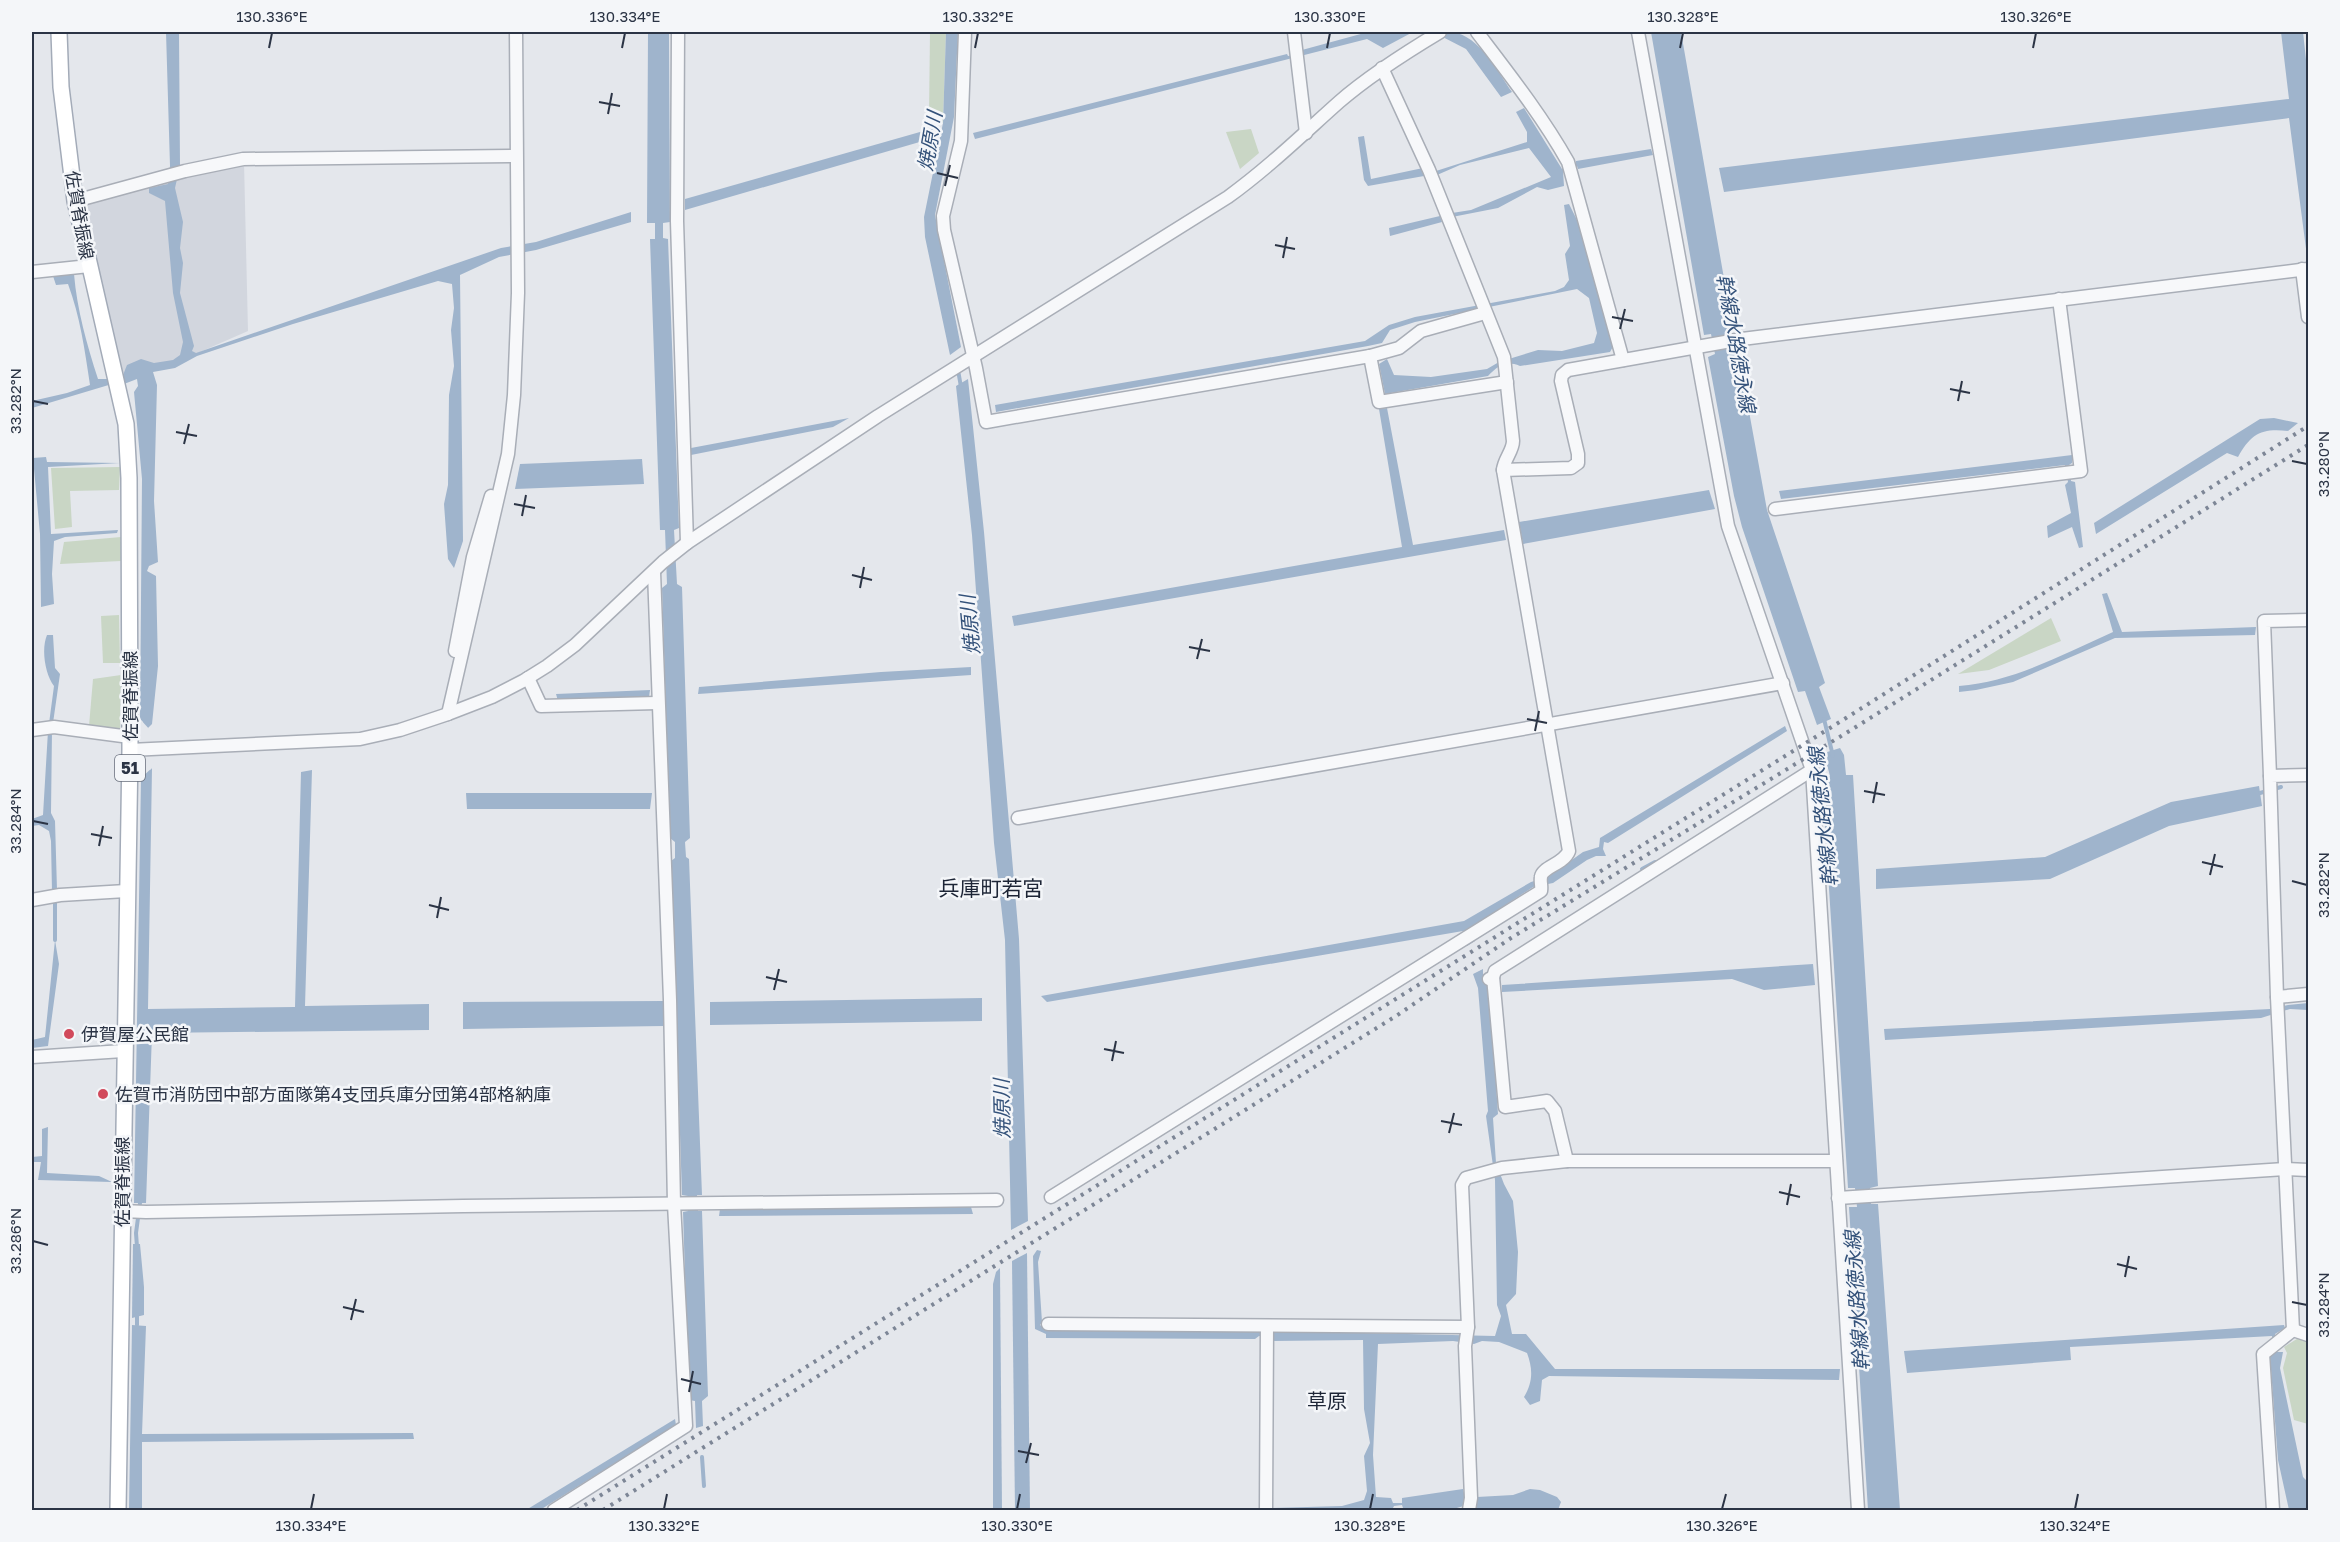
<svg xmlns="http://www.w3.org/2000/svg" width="2340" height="1542" viewBox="0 0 2340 1542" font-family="'Golos Text','Noto Sans JP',sans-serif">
<rect width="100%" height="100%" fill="#e4e7ec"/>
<polygon fill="#d2d6de" points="244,162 248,331 175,363 122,373 81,206"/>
<g fill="#c9d6c5">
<polygon points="930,32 946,32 943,123 929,116"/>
<polygon points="1251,129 1259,153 1240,169 1226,132"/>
<polygon points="120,467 119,490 70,491 72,527 55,529 51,468"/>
<polygon points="121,537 121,561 60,564 64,542"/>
<polygon points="119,615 120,663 103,663 101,616"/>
<polygon points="2051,618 2061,641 1989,670 1958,674"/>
<polygon points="121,675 120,729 89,726 93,679"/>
<polygon points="2300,1337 2308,1339 2308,1424 2294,1420 2283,1368 2287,1353 2284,1347"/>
</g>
<g fill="#9fb4cc">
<polygon points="166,32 179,32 180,166 175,188 183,222 180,248 183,263 180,293 194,346 192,351 196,353 501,248 536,242 631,212 631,222 536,250 499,257 460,275 463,541 454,568 448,559 444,504 448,485 449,395 454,366 451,330 454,308 452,284 438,281 293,324 197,356 175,368 153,372 157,385 154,501 158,562 149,566 147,571 156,576 158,666 152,724 148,728 150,770 152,768 148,1009 295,1007 301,772 312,770 305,1006 429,1004 429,1030 152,1033 146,1203 134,1203 141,778 143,775 143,722 140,719 142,479 134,392 138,386 137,379 124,384 123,375 127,365 141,359 154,363 173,360 180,355 183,342 173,293 165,201 149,193 149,188 168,184 170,166"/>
<polygon points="648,32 669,32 670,222 663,223 663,238 668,239 679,528 674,530 677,584 682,587 690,838 685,842 686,857 689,859 702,1195 697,1195 698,1211 702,1211 708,1396 702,1401 703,1426 696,1428 695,1401 689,1400 683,1212 688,1211 688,1196 682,1195 671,861 675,858 675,842 670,838 662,588 667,584 665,530 660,530 650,239 655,239 655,223 647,223"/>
<polygon points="946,32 958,32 954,117 935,215 961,347 950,355 925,237 924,217 943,123"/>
<polygon points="1368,32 1413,32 1383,48 1367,39 975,139 973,133 1287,54 1288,56 1302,53 1302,50"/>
<path d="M1433,32C1439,32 1446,31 1452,32C1480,36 1497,71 1512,92L1501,97L1466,49Z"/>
<polygon points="1651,32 1681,32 1733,330 1725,332 1729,351 1738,351 1767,510 1825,683 1819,687 1831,719 1817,725 1805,691 1798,692 1742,527 1734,496 1708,357 1715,354 1711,334 1704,335"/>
<polygon points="2281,32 2303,32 2308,78 2308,264 2289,118 1724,192 1719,168 2289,99"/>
<polygon points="1524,108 1562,169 1576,164 1576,161 1651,149 1653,155 1578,169 1577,166 1563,171 1564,186 1548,190 1537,187 1498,208 1452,217 1452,213 1471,210 1551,177 1529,148 1460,165 1437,175 1436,171 1527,142 1527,132 1516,112"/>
<polygon points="934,128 930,139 685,210 685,199"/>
<polygon points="1364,136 1371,179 1423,168 1424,176 1368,186 1364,180 1358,137"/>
<path d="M1569,204L1580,226L1614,345L1610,352L1520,366C1505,360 1498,366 1488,376L1385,394L1379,364L1387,359L1394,375L1431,377L1487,369L1499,362L1538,350L1562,351L1594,343L1597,333L1589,298L1577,289L1415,322L1390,330L1382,343L1368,346L996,412L995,405L1365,341L1389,325L1415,317L1555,291L1564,287L1569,280L1565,254L1570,246L1564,205Z"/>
<polygon points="1440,216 1442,222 1390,236 1389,228"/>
<path d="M74,274C77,310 87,345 98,379H111L112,384L32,408V401L67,393L90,385C85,351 80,316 68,284L56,285L53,276Z"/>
<polygon points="968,379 984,532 1019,939 1028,1221 1011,1230 1005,940 994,843 972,535 956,386"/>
<polygon points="1387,408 1413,545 1504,530 1506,540 1014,626 1012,616 1402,547 1379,409"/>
<polygon points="849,418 833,427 691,455 691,448"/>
<path d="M2274,418L2298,423L2288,431C2261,428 2251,434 2238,457L2227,453L2096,534L2094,523L2260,419Z"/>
<polygon points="2072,455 2072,463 2069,465 2071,481 2075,482 2083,547 2079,548 2072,527 2048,538 2047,526 2071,513 2065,485 2068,482 2065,465 1781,499 1779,491"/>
<polygon points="46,457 47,462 120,463 48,467 51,534 118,530 117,533 65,537 54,541 52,574 54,604 41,607 40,534 33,458"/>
<polygon points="642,459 644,484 515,489 520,464"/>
<polygon points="1709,490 1715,509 1523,544 1519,522"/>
<path d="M2107,593L2122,632L2256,627L2255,635L2115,638L2013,682L1976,690L1959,692V686C2014,682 2063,654 2113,632L2102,594Z"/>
<path d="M47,635H53L55,668L60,674L52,730L51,813L55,821L57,890L52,892L51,841L49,831L39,825L32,826V819L43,815L48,731L54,686C45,674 41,649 47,635Z"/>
<polygon points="971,667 971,675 698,694 699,687 881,672"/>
<polygon points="650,690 649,697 558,701 556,694"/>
<polygon points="1785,726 1787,731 1608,843 1604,842 1603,849 1606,856 1596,856 1587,860 1553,883 1533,887 1472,927 1475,941 1467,946 1463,931 1047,1002 1041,996 1464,921 1531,882 1548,877 1583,852 1599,847 1600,838"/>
<polygon points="1840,748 1844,755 1846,775 1853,775 1878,1186 1870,1188 1871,1204 1878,1204 1900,1510 1868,1510 1849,1207 1857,1207 1855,1188 1848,1188 1822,778 1830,776 1824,753"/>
<polygon points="2259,786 2262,806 2169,826 2050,879 1876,889 1876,869 2045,857 2171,802"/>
<polygon points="466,793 652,793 650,809 467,809"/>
<polygon points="55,940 59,964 48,1046 32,1048 32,1040 45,1037"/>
<polygon points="1813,964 1815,985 1764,990 1732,979 1502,992 1502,985"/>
<path d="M1483,969V976L1490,990L1498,1114L1493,1118L1496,1163L1504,1184L1513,1201L1518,1252L1516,1294L1506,1305L1512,1334H1526L1555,1369H1840L1839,1380L1549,1376L1542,1380L1540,1401L1530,1405L1524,1397C1533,1382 1533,1369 1527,1353L1499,1342L1482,1341L1474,1344L1453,1341L1378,1344L1373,1455L1376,1497L1391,1498L1393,1503H1402V1498L1463,1489L1466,1501H1477V1497L1513,1495L1530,1489L1540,1490L1557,1497L1561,1502L1558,1510L1520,1509L1478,1510L1476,1505H1467L1450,1510L1403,1508L1402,1505L1394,1506L1393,1508L1273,1510L1272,1508L1342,1506L1364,1500L1367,1491L1364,1456L1370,1443L1364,1409L1363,1340L1272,1341V1336H1259L1255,1339L1046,1338V1334L1035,1329L1033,1256L1037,1250L1041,1251L1038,1262L1042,1322L1040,1325L1048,1331H1257C1264,1334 1270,1335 1276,1331L1495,1336L1501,1316L1497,1305L1495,1180L1486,1116L1488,1111L1478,988L1473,974Z"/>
<polygon points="982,998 982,1021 710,1025 710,1002"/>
<polygon points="663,1001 664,1026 463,1029 463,1002"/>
<polygon points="2308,1003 2308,1010 2290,1009 2261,1018 1885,1040 1884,1029 2270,1009 2288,1005"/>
<polygon points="48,1127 47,1173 99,1176 112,1182 38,1180 41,1162 32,1162 32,1157 42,1156 42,1129"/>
<polygon points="971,1207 973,1214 719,1216 720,1209"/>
<polygon points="133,1244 140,1244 144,1287 144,1315 132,1318"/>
<polygon points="1027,1253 1030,1510 1015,1510 1012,1261"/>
<polygon points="1000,1268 1002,1510 993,1510 993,1284 996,1272"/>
<polygon points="132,1325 146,1326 142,1434 413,1433 414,1439 142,1442 142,1510 129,1510"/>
<polygon points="2284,1325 2285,1328 2275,1334 2276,1352 2283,1352 2280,1368 2303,1477 2308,1482 2308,1510 2289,1510 2278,1460 2270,1357 2274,1353 2272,1336 2070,1347 2071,1360 1907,1373 1904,1351"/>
<polygon points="675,1419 676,1425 540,1510 526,1510"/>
</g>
<polygon fill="#e4e7ec" points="140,719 151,731 154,766 141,778"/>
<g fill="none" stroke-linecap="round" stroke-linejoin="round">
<g stroke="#9fb4cc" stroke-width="4">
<polyline points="958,370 961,387"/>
<polyline points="1824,719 1833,756"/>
<polyline points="2260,793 2281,787"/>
<polyline points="1642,869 1655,862"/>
<polyline points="55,899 55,940"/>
<polyline points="137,1247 136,1233 140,1203"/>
<polyline points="137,1325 137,1314"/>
<polyline points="702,1457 704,1486"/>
</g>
<defs>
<g id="minor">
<polyline points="678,32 677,221 687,543"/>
<polyline points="965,32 961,141 943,216 944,230 976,368 986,422 1370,356 1399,348 1421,331 1485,313"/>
<polyline points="1294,32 1306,133"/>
<path d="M1477,32C1509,74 1542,116 1568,162L1623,360"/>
<polyline points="1638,32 1728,526 1812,770 1858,1510"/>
<path d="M1382,68L1429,170L1504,357L1513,441C1513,451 1504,459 1503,470L1571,468L1578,463V454L1561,381L1562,375L1568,370L1742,339L2308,269"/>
<polyline points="75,201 185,171 243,159 516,156"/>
<polyline points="2302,269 2308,317"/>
<polyline points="32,272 89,266"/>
<polyline points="1370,356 1379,402 1507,382"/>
<polyline points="1775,509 2081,471 2059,299"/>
<polyline points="455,651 473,557 491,496"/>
<polyline points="528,678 541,706 657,703"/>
<polyline points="448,714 508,454 514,395 518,293 516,32"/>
<polyline points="32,730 54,727 130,737"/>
<path d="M130,750L360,739L400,730L448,714L492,697L523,681L547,666L575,645L663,562L687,543L878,416L1228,197C1268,168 1302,135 1339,102C1370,75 1405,53 1440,32"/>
<polyline points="2270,776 2264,621 2308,620"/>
<polyline points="1018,818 1783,683"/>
<polyline points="32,900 60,895 126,891"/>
<polyline points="1493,977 1505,1107 1547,1101 1555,1111 1567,1161"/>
<polyline points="1489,979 1493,977 1495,971 1812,770"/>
<polyline points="2277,997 2308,994"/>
<polyline points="32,1057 123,1051"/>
<path d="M1051,1197L1541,891C1542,886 1540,882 1541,877C1542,867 1564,864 1569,851L1503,470"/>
<polyline points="1838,1198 2285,1169 2308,1170"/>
<polyline points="122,1211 146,1212 463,1206 997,1200"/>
<polyline points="1048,1324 1468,1327"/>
<polyline points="2293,1330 2277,997 2270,776 2308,775"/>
<polyline points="2293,1330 2308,1335"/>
<polyline points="554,1510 686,1426 674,1204 670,1000 654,572"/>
<polyline points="1266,1510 1267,1326"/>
<polyline points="1469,1510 1471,1498 1465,1346 1468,1327 1462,1185 1466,1178 1502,1168 1567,1161 1836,1161"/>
<polyline points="2273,1510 2263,1354 2293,1330"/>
</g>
<polyline id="major" points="59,32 61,87 75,201 126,424 129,478 130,750 118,1510"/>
</defs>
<use href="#minor" stroke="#a9aeb7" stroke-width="15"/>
<use href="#major" stroke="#a3abb8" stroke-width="18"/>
<use href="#minor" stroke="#f7f8fa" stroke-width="12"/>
<use href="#major" stroke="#fff" stroke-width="15"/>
<g stroke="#7d8696" stroke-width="4" stroke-dasharray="3 6" stroke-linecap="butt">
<polyline points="577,1510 1846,718 2308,426"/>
<polyline points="603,1510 1396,1016 1511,938 1851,730 2308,445"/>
</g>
</g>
<path fill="none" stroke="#2b3445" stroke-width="2" d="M269,48L272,33M622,48L625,33M975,48L978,33M1327,48L1330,33M1680,48L1683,33M2033,48L2036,33M599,102L620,106M608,114L612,93M937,173L958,178M945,186L950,165M1275,245L1295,249M1283,258L1287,237M1612,317L1633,321M1620,329L1625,309M1950,389L1970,393M33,401L48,404M1958,401L1962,381M176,432L197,436M184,444L189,424M2292,461L2307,464M514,504L535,508M522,516L526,495M852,575L872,580M860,588L864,567M1189,647L1210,651M1197,659L1202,639M1527,719L1547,723M1535,731L1539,711M1864,791L1885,795M1873,803L1877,782M33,821L48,824M91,834L112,838M99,846L103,826M2202,862L2223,867M2210,875L2215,854M2292,881L2307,885M429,905L449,910M437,918L441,897M766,977L787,982M774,990L779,969M1104,1049L1124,1053M1112,1061L1116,1041M1441,1121L1462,1125M1449,1133L1454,1113M1779,1192L1800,1197M1787,1205L1791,1184M33,1241L48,1245M2117,1264L2137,1269M2125,1277L2129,1256M2292,1302L2307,1305M343,1307L364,1312M351,1320L356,1299M681,1379L701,1384M689,1392L693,1371M1018,1451L1039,1455M1026,1463L1031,1443M311,1509L314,1494M664,1509L667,1494M1017,1509L1020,1494M1370,1509L1373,1494M1722,1509L1726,1494M2075,1509L2078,1494"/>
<g fill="#d1495b" stroke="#f4f6f9" stroke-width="2">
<circle cx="69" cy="1034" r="6"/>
<circle cx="103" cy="1094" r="6"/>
</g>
<g text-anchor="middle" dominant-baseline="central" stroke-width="5" stroke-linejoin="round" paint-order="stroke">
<rect fill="#f4f6f9" stroke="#676e7b" stroke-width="1.5" x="115" y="755" width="30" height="26" rx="4.5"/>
<g font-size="16" font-weight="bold" fill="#2b3445">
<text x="130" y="768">51</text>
</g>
<g font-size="18" fill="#2b3445" stroke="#f4f6f9">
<text transform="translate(80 215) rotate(80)">佐賀脊振線</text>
<text transform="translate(130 696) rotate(-90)">佐賀脊振線</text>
<text transform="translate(122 1182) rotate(-90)">佐賀脊振線</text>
</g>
<g font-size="18" fill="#2b3445" stroke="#f4f6f9" text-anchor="start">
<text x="81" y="1034">伊賀屋公民館</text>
<text x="115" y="1094">佐賀市消防団中部方面隊第4支団兵庫分団第4部格納庫</text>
</g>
<g font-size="20" font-style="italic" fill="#34527a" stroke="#f4f6f9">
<text transform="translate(929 141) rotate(-80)">焼原川</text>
<text transform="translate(1737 343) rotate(80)">幹線水路徳永線</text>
<text transform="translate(969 625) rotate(-95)">焼原川</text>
<text transform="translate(1822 817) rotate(-96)">幹線水路徳永線</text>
<text transform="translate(1001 1109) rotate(-91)">焼原川</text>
<text transform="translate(1856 1301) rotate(-94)">幹線水路徳永線</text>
</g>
<g font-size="20" fill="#1d2536" stroke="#f4f6f9">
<text x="1327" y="1400">草原</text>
</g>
<g font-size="21" fill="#1d2536" stroke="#f4f6f9">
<text x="991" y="888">兵庫町若宮</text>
</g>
</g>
<rect width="2340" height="1542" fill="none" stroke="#f4f6f9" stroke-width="66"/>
<rect x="33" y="33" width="2274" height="1476" fill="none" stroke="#2b3445" stroke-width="2"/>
<g font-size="15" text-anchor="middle" fill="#2b3445">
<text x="272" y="22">130.336°E</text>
<text x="625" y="22">130.334°E</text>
<text x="978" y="22">130.332°E</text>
<text x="1330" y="22">130.330°E</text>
<text x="1683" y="22">130.328°E</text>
<text x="2036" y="22">130.326°E</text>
<text transform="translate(16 401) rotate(-90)" y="5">33.282°N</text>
<text transform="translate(2324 464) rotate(-90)" y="5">33.280°N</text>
<text transform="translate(16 821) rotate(-90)" y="5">33.284°N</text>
<text transform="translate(2324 885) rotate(-90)" y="5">33.282°N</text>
<text transform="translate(16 1241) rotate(-90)" y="5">33.286°N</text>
<text transform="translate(2324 1305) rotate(-90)" y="5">33.284°N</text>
<text x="311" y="1531">130.334°E</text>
<text x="664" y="1531">130.332°E</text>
<text x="1017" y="1531">130.330°E</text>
<text x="1370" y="1531">130.328°E</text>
<text x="1722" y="1531">130.326°E</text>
<text x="2075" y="1531">130.324°E</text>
</g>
</svg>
